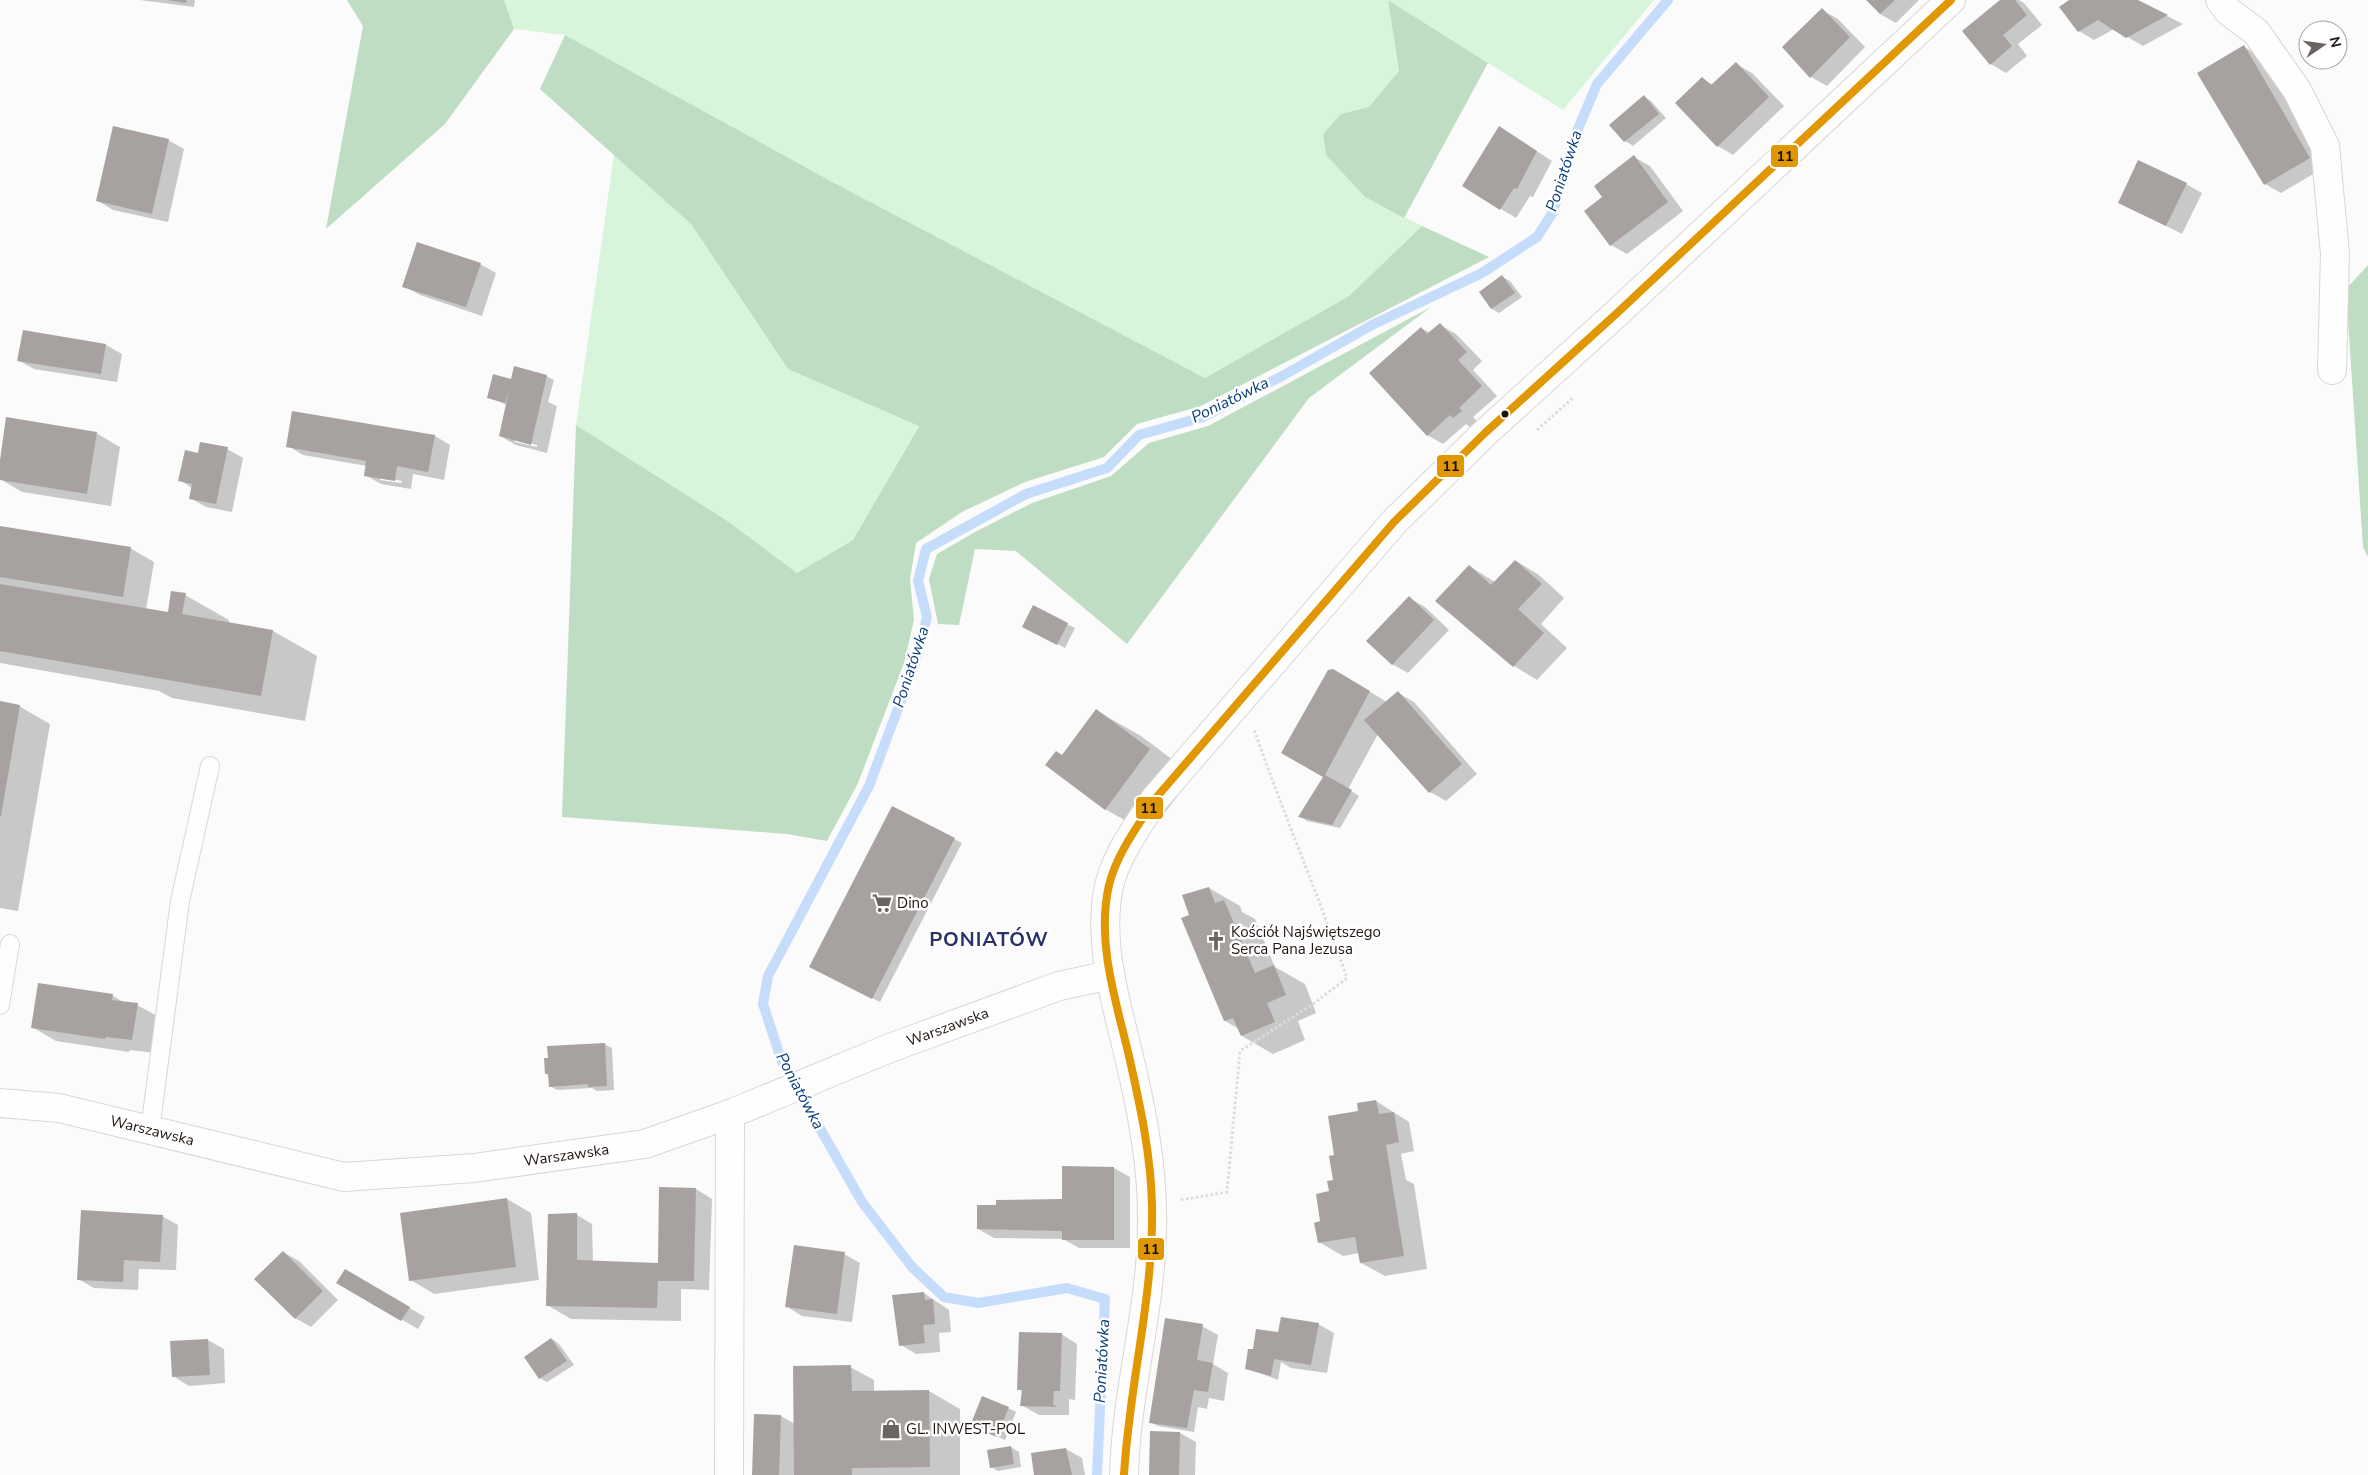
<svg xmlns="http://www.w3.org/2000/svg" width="2368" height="1475" viewBox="0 0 2368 1475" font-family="'Nunito Sans',sans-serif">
<rect width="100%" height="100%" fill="#fbfbfb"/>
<g fill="#d8f5dc">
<polygon points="504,0 1654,0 1563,110 1388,0 1399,71 1369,107 1341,114 1323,134 1326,155 1365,197 1422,226 1349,296 1205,378 838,185 565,35 514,29"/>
<polygon points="614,154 691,224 788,369 919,425 853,540 797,573 726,520 576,425"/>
</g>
<g fill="#beddc2">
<polygon points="347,0 504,0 514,29 445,124 326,229 363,26"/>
<polygon points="1388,0 1488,63 1404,218 1365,197 1326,155 1323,134 1341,114 1369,107 1399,71"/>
<polygon points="565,35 838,185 1205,378 1349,296 1422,226 1489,257 1201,406 1137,424 1104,457 1025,482 962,512 916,543 910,579 914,620 904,663 858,783 827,841 787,834 562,817 576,425 726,520 797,573 853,540 919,426 788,369 691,224 540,89"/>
<polygon points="2368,265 2368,557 2363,547 2346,289"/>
<polygon points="1431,307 1309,398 1127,644 1016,551 975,549 959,625 938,624 929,579 937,554 975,532 1032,503 1111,476 1149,443 1208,426"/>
</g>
<g fill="#0003" fill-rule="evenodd">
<polygon points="140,0 195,0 194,7"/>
<polygon points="1868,0 1919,0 1896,23 1880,14"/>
<polygon points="2001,0 2019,0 2024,3 2042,25 2018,44 2027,56 2006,73 1991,64"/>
<polygon points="2071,0 2135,0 2183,24 2143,46 2114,29 2094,40 2079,31"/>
<polygon points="1822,10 1838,19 1865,47 1827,86 1811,77"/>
<polygon points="2244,47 2260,56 2325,167 2281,193 2265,184"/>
<polygon points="1736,64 1752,73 1784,106 1733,155 1718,146 1702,78 1713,85"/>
<polygon points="1644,97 1651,101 1666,118 1633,146 1625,141 1611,125"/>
<polygon points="1515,137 1552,161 1533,197 1530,196 1516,218 1501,209"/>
<polygon points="168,140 184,149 168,222 113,210 98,201"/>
<polygon points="1634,157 1650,166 1683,211 1627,254 1611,245"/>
<polygon points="2186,184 2202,193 2182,234 2119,202"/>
<polygon points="480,264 496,273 482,316 420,295 404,286"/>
<polygon points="1502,277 1510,281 1522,297 1499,313 1492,309 1481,292"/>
<polygon points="1440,325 1456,334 1482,361 1473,370 1497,396 1473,417 1477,421 1470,427 1466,424 1443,444 1427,435 1421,328 1430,333"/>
<polygon points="24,332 106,345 122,354 117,382 34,369 18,360"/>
<path d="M546,376L554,380L548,402L557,406L547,453L516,445L500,436L507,405L488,397L512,380ZM515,439L537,445V447L515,442Z"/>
<polygon points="96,433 120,447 111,506 22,492 0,479 0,469"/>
<path d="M435,436L450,445L444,480L413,474L411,489L381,484L365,475L367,466L303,455L288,446ZM380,477L402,481L401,483L380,480Z"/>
<polygon points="227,449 243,458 232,512 206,507 190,498 192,488 180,480 199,454"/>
<polygon points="0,528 130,548 154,562 146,610 169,613 185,595 229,620 229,624 273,631 317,656 305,721 172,698 159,691 0,663"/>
<polygon points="1516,561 1539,575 1564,598 1541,624 1567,648 1537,680 1514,666 1437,601 1469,566 1495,582"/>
<polygon points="1409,598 1425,607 1449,630 1408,673 1392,664"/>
<polygon points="1067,624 1075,628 1065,648 1031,630"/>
<polygon points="1357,684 1387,702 1398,693 1414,702 1477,774 1446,801 1430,792 1378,734 1348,789 1359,796 1340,828 1307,821 1300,816 1325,777 1283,752"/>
<polygon points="0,702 19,706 50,724 18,911 0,908"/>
<polygon points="1097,711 1141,736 1193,775 1149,834 1105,809"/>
<polygon points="954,839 962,843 880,1002 818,971"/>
<polygon points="1209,888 1240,906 1242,912 1255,919 1275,967 1305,984 1316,1013 1298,1021 1305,1040 1273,1054 1242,1036 1239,1029 1225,1021 1191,915"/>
<polygon points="113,996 125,1003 137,1005 161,1018 155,1053 130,1050 129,1052 56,1041 32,1027"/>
<polygon points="604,1044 612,1048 614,1090 597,1091 592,1088 557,1090 550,1086 550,1076 547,1074"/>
<polygon points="1376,1101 1409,1122 1414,1151 1401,1154 1406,1180 1414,1184 1427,1269 1385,1276 1361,1263 1359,1253 1343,1256 1319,1242 1322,1222 1334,1181 1336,1156 1360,1112"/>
<polygon points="1114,1168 1130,1177 1130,1248 1079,1248 1063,1239 994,1238 978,1229 997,1206 1063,1200"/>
<polygon points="696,1189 712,1199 709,1290 681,1289 681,1321 571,1319 547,1305 577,1215 592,1224 593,1262 658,1264"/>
<polygon points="507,1199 531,1213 539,1280 434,1294 411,1280"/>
<polygon points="162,1216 178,1225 176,1270 139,1269 138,1290 94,1288 78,1279"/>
<polygon points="283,1252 299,1261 338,1300 311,1327 295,1318"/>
<polygon points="844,1254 860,1263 852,1322 802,1316 786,1306"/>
<polygon points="345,1270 425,1317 418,1329 338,1283"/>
<polygon points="924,1293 949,1310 951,1332 939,1333 940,1352 916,1354 901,1345"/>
<polygon points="1318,1324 1334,1333 1327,1373 1291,1368 1281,1362 1278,1380 1246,1368 1254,1351 1279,1334"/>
<polygon points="1202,1326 1218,1335 1213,1364 1228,1373 1224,1401 1209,1398 1207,1409 1198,1407 1194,1432 1158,1426 1150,1422"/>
<polygon points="1061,1334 1077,1344 1075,1400 1069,1399 1069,1415 1039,1415 1023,1406 1023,1392 1019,1389"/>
<polygon points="552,1339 559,1344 574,1365 547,1382 540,1378"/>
<polygon points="208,1340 224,1349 225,1383 189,1386 173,1376"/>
<polygon points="850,1367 874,1380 874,1392 929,1391 960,1409 960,1475 753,1475 781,1416 795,1424"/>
<polygon points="1008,1408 1016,1412 1005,1440 972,1426"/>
<polygon points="1151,1433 1180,1433 1196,1442 1195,1475 1150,1475"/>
<polygon points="1011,1447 1019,1452 1021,1467 998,1471 991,1467"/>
<polygon points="1066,1449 1082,1458 1085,1475 1036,1475 1032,1454"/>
</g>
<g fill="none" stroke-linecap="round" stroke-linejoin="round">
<polyline stroke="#c6dcfb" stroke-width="10" points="1097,1475 1105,1299 1067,1288 978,1303 944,1297 912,1267 862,1202 782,1062 763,1004 768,976 869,786 915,663 927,617 918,581 926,549 1026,494 1107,468 1139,435 1203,417 1284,375 1372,325 1482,273 1537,237 1553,212 1575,136 1597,84 1668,0"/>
</g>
<g fill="#a7a29f">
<polygon points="167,0 187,0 186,3"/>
<polygon points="1866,0 1895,0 1880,14"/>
<polygon points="2000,0 2015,0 2027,15 2003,35 2012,46 1990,65 1962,31"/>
<polygon points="2069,0 2138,0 2168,15 2126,38 2098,20 2078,32 2059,7"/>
<polygon points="1822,8 1850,37 1810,78 1782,47"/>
<polygon points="2244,45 2310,158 2264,185 2197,73"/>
<polygon points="1736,62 1769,97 1717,147 1675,103 1702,77 1711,85"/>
<polygon points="1644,95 1659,114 1624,142 1609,125"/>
<polygon points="113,126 169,139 152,214 96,201"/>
<polygon points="1499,126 1537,151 1517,189 1514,188 1500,210 1462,186"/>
<polygon points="1634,155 1668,202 1610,246 1584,211 1602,197 1594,186"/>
<polygon points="2138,160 2187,183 2166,226 2118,203"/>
<polygon points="417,242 481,263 466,307 402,287"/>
<polygon points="1502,275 1515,293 1491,309 1479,292"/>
<polygon points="1440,323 1467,352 1458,360 1482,386 1459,408 1462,411 1453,418 1450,415 1427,436 1369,373 1421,327 1427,334"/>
<polygon points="23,330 106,344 101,374 17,361"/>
<polygon points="514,366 547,375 531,445 499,436 509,390 505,403 487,398 493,374 511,379"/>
<polygon points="292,411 435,435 428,472 397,466 395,481 364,476 366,461 286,447"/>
<polygon points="6,417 97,432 87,494 0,480 0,460"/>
<polygon points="200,442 228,447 216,504 189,499 192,484 178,481 185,450 198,453"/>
<polygon points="0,526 131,547 123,597 0,577"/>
<polygon points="1515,560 1542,584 1518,609 1544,633 1513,667 1435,601 1469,565 1491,585"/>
<polygon points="0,584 168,612 171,591 186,593 182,614 273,630 261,696 0,651"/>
<polygon points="1409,596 1434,620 1392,665 1366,641"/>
<polygon points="1033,605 1068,623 1057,645 1022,627"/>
<polygon points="1333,669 1370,691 1325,775 1352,790 1332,825 1298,817 1323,777 1281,753 1328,670"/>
<polygon points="1398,691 1462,764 1429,793 1364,720"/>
<polygon points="0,701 20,705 1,816 0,816"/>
<polygon points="1096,709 1150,749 1105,810 1045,765 1056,751 1062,755"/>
<polygon points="892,806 955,838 872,999 809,967"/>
<polygon points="1209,887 1215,903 1224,900 1255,973 1274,965 1286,995 1267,1003 1275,1022 1241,1036 1233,1018 1224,1021 1181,918 1189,915 1182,895"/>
<polygon points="38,983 113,994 112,1000 138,1003 132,1040 106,1037 105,1039 31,1028"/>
<polygon points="605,1043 607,1086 588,1087 588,1084 549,1087 548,1074 545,1074 544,1058 548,1058 547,1046"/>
<polygon points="1376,1100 1379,1114 1394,1112 1399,1142 1386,1145 1404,1256 1360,1263 1355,1237 1318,1243 1314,1223 1320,1221 1316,1194 1329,1191 1327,1181 1333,1180 1329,1156 1334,1155 1328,1116 1358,1111 1357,1103"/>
<polygon points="1062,1166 1114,1167 1114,1240 1062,1240 1062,1231 977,1229 977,1205 996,1205 996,1200 1062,1199"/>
<polygon points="659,1187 696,1188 694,1281 658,1281 657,1308 546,1306 548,1214 577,1213 577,1260 658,1263"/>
<polygon points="507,1198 516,1267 409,1281 400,1213"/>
<polygon points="81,1210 163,1215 160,1262 124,1260 123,1282 77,1280"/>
<polygon points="794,1245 845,1252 837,1314 785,1307"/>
<polygon points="283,1251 323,1291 295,1319 254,1279"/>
<polygon points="345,1269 410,1307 401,1321 336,1283"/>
<polygon points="924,1292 925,1300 933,1299 935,1324 923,1325 925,1343 899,1346 892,1295"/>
<polygon points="1281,1317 1319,1323 1311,1365 1274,1359 1271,1376 1245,1369 1248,1349 1253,1349 1256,1329 1278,1332"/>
<polygon points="1165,1318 1203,1324 1197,1360 1213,1363 1208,1392 1194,1390 1187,1428 1149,1423"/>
<polygon points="1019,1332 1062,1333 1060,1391 1054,1391 1053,1405 1058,1407 1020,1406 1022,1390 1017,1390"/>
<polygon points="551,1338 567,1361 539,1379 524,1357"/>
<polygon points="208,1339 210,1375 172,1377 170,1341"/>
<polygon points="851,1365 852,1391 929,1390 930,1467 852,1468 852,1475 794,1475 793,1366"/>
<polygon points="982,1396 1009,1407 997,1437 970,1426"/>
<polygon points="754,1414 781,1415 779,1475 752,1475"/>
<polygon points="1150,1431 1180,1432 1179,1475 1149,1475"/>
<polygon points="1011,1446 1014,1464 990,1468 987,1450"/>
<polygon points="1066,1448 1072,1475 1034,1475 1031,1453"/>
</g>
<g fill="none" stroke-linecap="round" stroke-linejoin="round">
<defs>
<g id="service">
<polyline points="0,1005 10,944"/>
<polyline points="150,1130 180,901 210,766"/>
</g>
<g id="minor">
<polyline points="2220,0 2228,11 2256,32 2297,90 2325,146 2335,254 2332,370"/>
<path id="s1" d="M0,1103L59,1108L344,1177L474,1168L645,1144L730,1114L890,1048L1059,986L1110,975"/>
<polyline points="729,1475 730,1114"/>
</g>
<path id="tertiary" d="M1124,1475C1126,1391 1152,1307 1152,1224C1153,1168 1142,1111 1129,1057C1116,1001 1097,943 1109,886C1116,855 1138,826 1155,799L1394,522L1486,432L1616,314L1951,0"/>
</defs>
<use href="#service" stroke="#dcd6d3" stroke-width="20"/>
<use href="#minor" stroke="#dcd6d3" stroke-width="30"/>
<use href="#tertiary" stroke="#dcd6d3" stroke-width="30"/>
<g stroke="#dcdcdc" stroke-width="3" stroke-dasharray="2.5 2.5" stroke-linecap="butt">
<polyline points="1537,430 1573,398"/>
<path d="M1181,1200L1227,1192L1240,1051L1313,1004L1347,978C1318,894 1283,813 1254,729"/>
</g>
<use href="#service" stroke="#fefefe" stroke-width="18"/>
<use href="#minor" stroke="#fefefe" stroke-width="28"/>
<use href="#tertiary" stroke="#fefefe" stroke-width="28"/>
<defs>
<path id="bus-1" d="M1124,1475C1129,1385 1154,1296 1152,1205C1151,1155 1140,1105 1129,1056C1116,1001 1096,942 1109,885C1117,853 1138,826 1155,799L1394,522L1486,432L1616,314L1951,0"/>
</defs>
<use href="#bus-1" stroke="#fff" stroke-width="11"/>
<use href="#bus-1" stroke="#e19702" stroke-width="8"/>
</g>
<defs>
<symbol id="supermarket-bare" viewBox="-9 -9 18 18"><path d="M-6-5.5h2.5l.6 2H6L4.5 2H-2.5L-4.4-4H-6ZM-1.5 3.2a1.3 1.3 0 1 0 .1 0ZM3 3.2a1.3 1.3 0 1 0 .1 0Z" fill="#6c6462" stroke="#fff" stroke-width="2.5" paint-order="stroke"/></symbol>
<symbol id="church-bare" viewBox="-9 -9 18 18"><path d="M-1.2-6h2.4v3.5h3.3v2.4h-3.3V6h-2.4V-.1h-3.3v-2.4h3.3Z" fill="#6c6462" stroke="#fff" stroke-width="2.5" paint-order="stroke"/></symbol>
<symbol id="shop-bare" viewBox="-9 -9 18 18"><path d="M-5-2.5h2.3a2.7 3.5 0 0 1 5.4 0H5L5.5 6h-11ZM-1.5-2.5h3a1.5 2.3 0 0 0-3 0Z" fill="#6c6462" stroke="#fff" stroke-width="2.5" paint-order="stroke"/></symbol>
</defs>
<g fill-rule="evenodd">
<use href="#supermarket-bare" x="868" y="889" width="28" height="28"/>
<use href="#church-bare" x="1202" y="927" width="28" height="28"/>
<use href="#shop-bare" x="877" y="1415" width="28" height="28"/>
</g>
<circle fill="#1f130f" stroke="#fff" stroke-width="2" cx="1505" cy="414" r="4.5"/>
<g text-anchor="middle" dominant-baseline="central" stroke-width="5" stroke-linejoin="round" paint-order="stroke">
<g font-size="15" fill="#1f130f" stroke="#fff" text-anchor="start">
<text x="897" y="903">Dino</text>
<text x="1231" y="932">Kościół Najświętszego<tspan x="1231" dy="17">Serca Pana Jezusa</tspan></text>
<text x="906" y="1429">GL. INWEST-POL</text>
</g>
<g font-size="15" fill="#1f130f" stroke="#fff">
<text stroke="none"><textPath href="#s1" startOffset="980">Warszawska</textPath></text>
<text stroke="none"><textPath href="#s1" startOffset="155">Warszawska</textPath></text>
<text stroke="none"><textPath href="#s1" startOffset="576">Warszawska</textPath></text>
</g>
<g font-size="16" font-style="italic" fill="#093e7c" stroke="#fff">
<text transform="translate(1564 171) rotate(-72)">Poniatówka</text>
<text transform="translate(1230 400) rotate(-26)">Poniatówka</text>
<text transform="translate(911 667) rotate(-72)">Poniatówka</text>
<text transform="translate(800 1091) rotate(62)">Poniatówka</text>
<text transform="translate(1102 1361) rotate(-87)">Poniatówka</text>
</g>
<g font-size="20" font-weight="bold" letter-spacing="1" fill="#28316a" stroke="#fff">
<text x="989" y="939">PONIATÓW</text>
</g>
</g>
<g stroke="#fff" stroke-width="2">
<rect x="1770" y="144" width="29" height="24" rx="5" fill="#e19702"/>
<rect x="1436" y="454" width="29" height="24" rx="5" fill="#e19702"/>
<rect x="1135" y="796" width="29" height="24" rx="5" fill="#e19702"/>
<rect x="1137" y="1237" width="28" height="24" rx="5" fill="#e19702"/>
</g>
<g font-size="14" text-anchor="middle" font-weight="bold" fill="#111">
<text x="1785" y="161">11</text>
<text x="1451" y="471">11</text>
<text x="1149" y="813">11</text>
<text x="1151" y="1254">11</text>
</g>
<g transform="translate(2323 45) rotate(77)"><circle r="24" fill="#ffffff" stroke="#a5a19f"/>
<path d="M0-4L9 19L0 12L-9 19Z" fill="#6c6462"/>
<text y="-8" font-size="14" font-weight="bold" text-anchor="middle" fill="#1f130f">N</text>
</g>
</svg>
